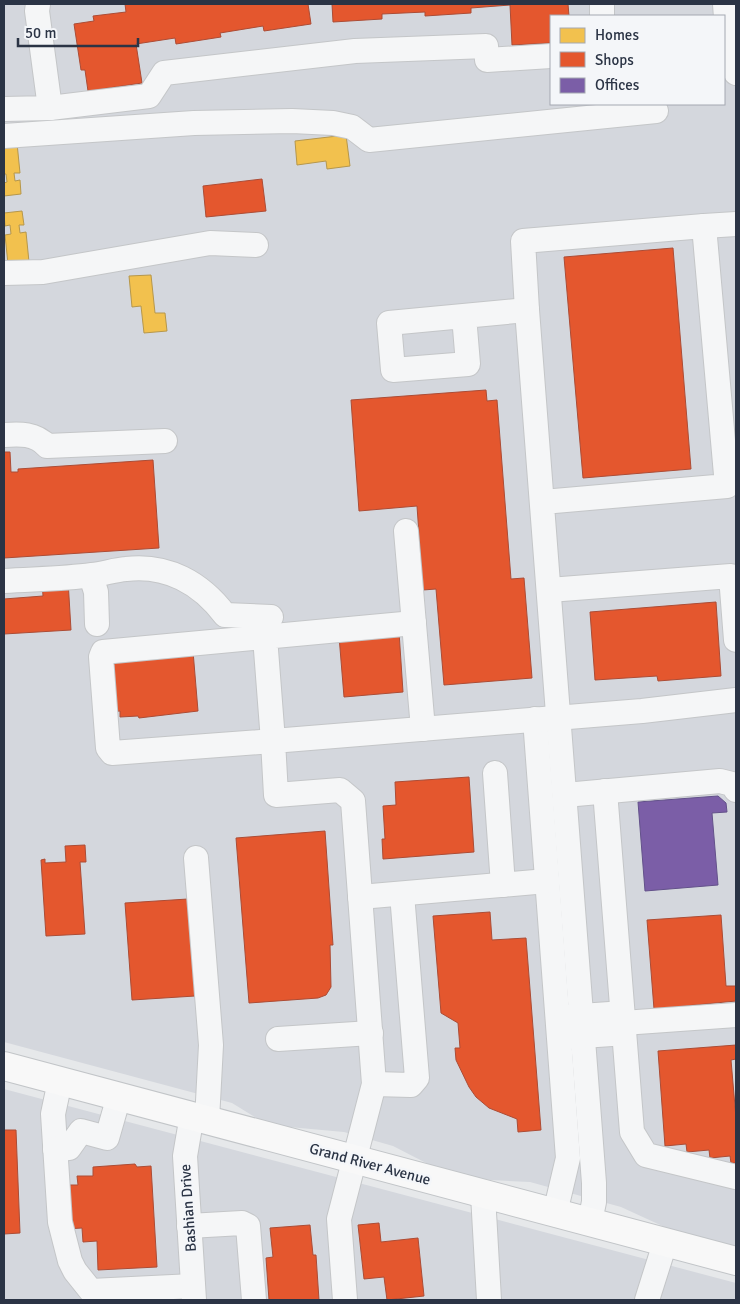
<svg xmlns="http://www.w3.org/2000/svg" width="740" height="1304" font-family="Signika,sans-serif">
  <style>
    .built { fill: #d4d7dd; fill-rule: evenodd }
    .homes { fill: #f2c14e; stroke: #b6974b }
    .shops { fill: #e4572e; stroke: #ac4c35 }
    .offices { fill: #7b5ea7; stroke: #63518a }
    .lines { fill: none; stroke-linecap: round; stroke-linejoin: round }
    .minor-casing { stroke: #c4c6c8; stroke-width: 26 }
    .major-casing { stroke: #c2c5c8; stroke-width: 30 }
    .minor { stroke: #f5f6f7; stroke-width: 24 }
    .major { stroke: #f8f8f8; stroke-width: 28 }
    .labels { text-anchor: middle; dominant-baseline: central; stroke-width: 5; stroke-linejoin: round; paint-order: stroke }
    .street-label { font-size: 15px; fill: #2b3445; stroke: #f4f6f9 }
  </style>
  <rect width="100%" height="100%" fill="#e6e8ea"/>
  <!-- built -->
  <g class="built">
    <path d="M 4,4 L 736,4 L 736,1247 L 669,1229 L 621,1207 L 530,1182 L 490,1180 L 450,1172 L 432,1166 L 393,1146 L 344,1132 L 278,1126 L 263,1122 L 232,1103 L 4,1042 ZM 551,16 L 724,16 L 724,104 L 551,104 Z"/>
    <polygon points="4,1089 736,1283 736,1300 4,1300"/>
  </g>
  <!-- homes -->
  <g class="homes">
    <polygon points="346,135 350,166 327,169 326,161 297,165 295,141"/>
    <polygon points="17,143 20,173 14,173 15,181 20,180 21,194 4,196 4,183 7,182 6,174 4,174 4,145"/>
    <polygon points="22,211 24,225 19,225 20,233 26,232 29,262 8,264 5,235 11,234 10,225 5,226 4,213"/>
    <polygon points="151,275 155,313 165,313 167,331 144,333 141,306 132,307 129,276"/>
  </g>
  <!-- shops -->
  <g class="shops">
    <polygon points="125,4 308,4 311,24 264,31 263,26 220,33 221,37 176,44 175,38 136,44 142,83 88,91 85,70 81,70 74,24 94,21 93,16 126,12"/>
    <polygon points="332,4 568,4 569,16 551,16 551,43 512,45 510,5 471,8 471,13 425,16 425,12 382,14 382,19 333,22"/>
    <polygon points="262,179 266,211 206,217 203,186"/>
    <polygon points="673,248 691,469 583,478 564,257"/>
    <polygon points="486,390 487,401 497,400 511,579 524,578 532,678 444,685 436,589 423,590 417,506 359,511 351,400"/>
    <polygon points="4,452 10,452 11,472 18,472 18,469 153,460 159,548 4,558"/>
    <polygon points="68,580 71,630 4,634 4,599 43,596 42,581"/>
    <polygon points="716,602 721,676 658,681 657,676 595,680 590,612"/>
    <polygon points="399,632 403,692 344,697 339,636"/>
    <polygon points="193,651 198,711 139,718 138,716 120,717 120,711 109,712 105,657"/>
    <polygon points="469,777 474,852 383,859 382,839 385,839 383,806 396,805 395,782"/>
    <polygon points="325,831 333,945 330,945 331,987 326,995 318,998 249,1003 236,838"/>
    <polygon points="85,845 86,862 80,862 85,934 46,936 41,860 45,859 45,863 66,862 65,846"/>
    <polygon points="188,899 195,996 132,1000 125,903"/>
    <polygon points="490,912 492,940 526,938 541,1130 518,1132 517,1119 489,1108 476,1097 469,1087 456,1060 455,1048 460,1048 458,1023 441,1013 433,916"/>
    <polygon points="721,915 726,986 736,986 736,1001 654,1009 647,920"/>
    <polygon points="736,1045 736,1059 731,1060 736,1118 736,1163 731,1163 730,1156 710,1158 709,1150 687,1152 686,1144 665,1146 658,1051"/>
    <polygon points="4,1130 16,1130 20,1233 4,1234"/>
    <polygon points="135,1164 137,1167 151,1166 157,1267 98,1270 97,1241 83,1242 82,1228 65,1229 63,1185 78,1185 77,1176 93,1176 93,1167"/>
    <polygon points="379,1223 381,1242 418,1238 424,1296 387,1300 384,1277 364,1279 358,1225"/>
    <polygon points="310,1225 313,1255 316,1255 319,1300 269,1300 266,1258 273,1257 270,1228"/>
  </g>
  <!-- offices -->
  <polygon class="offices" points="718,796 726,803 727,812 712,813 718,885 645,891 638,802"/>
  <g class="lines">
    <!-- minor casing -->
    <g class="minor-casing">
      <g id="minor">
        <polyline points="602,4 602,16"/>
        <polyline points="725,4 729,57 736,73"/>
        <polyline points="50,108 149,96 164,73 355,51 486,46 487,60 551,56"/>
        <polyline points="4,109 50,108 37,11 38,4"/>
        <polyline points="4,136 194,123 292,121 333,123 352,127 369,140 656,111"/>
        <polyline points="704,226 736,224"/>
        <polyline points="4,273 43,272 210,243 256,245"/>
        <polyline points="464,316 468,364 393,370 389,323 527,310"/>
        <path d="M 4,435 C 20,434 35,433 47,446 L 165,441"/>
        <polyline points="543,502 727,486 704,226 523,241 527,310 594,1183 594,1202 590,1221"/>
        <polyline points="406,531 423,729"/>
        <polyline points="91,576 96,592 97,624"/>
        <path d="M 4,581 C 33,579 63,579 92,575 C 103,574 114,570 126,569 C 167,564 201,583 225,615 L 271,617"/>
        <polyline points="549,590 731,576 736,640"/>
        <polyline points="265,637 273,741 112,753 108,748 101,657 103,652 414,623"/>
        <polyline points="535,719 568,1158 555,1213"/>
        <polyline points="495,773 503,885"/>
        <polyline points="605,791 632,1132 646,1155 736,1177"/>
        <polyline points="565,795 720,781 732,784 736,790"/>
        <polyline points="196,858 211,1045 207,1120"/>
        <polyline points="360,897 547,881"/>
        <polyline points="566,1017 610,1014 623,1023 736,1015"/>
        <polyline points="567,1037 612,1034 623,1023"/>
        <polyline points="278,1039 371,1033"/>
        <polyline points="60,1081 53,1114 60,1222 70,1261 75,1271 91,1291 193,1286"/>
        <polyline points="374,1084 411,1085 417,1078 402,894"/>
        <polyline points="192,1115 185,1156 194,1300"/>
        <polyline points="55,1149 69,1148 81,1131 107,1138 119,1096"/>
        <polyline points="483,1195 489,1300"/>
        <polyline points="189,1226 242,1223 248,1226 254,1300"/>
        <polyline points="345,1300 339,1219 374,1084 353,801 340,790 276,795 273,741 642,711 736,700"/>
        <polyline points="647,1300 665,1243"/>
      </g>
    </g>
    <!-- major casing -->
    <g class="major-casing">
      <polyline id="major" points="4,1066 736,1261"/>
    </g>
    <!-- minor -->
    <use href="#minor" class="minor"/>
    <!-- major -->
    <use href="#major" class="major"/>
  </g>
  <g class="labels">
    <!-- street labels -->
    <g class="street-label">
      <text transform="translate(370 1164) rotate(15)">Grand River Avenue</text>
      <text transform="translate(188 1208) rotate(-94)">Bashian Drive</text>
    </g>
  </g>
  <!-- border -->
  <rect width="740" height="1304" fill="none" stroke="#2b3445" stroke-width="10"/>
  <!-- legend -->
  <rect x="550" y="15" width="175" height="90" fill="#f4f6f9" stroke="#a4a8b1"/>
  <rect x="560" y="28" width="25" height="15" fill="#f2c14e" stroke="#a4a8b1"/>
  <text x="595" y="40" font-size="15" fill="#2b3445">Homes</text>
  <rect x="560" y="52" width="25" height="15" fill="#e4572e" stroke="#a4a8b1"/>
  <text x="595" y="65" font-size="15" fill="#2b3445">Shops</text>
  <rect x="560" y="78" width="25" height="15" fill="#7b5ea7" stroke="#a4a8b1"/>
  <text x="595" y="90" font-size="15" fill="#2b3445">Offices</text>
  <!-- scale -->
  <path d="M18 38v8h120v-8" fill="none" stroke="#2b3445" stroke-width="2.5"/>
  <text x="25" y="38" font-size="15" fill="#2b3445" stroke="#f4f6f9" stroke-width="4" paint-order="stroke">50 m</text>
</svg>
